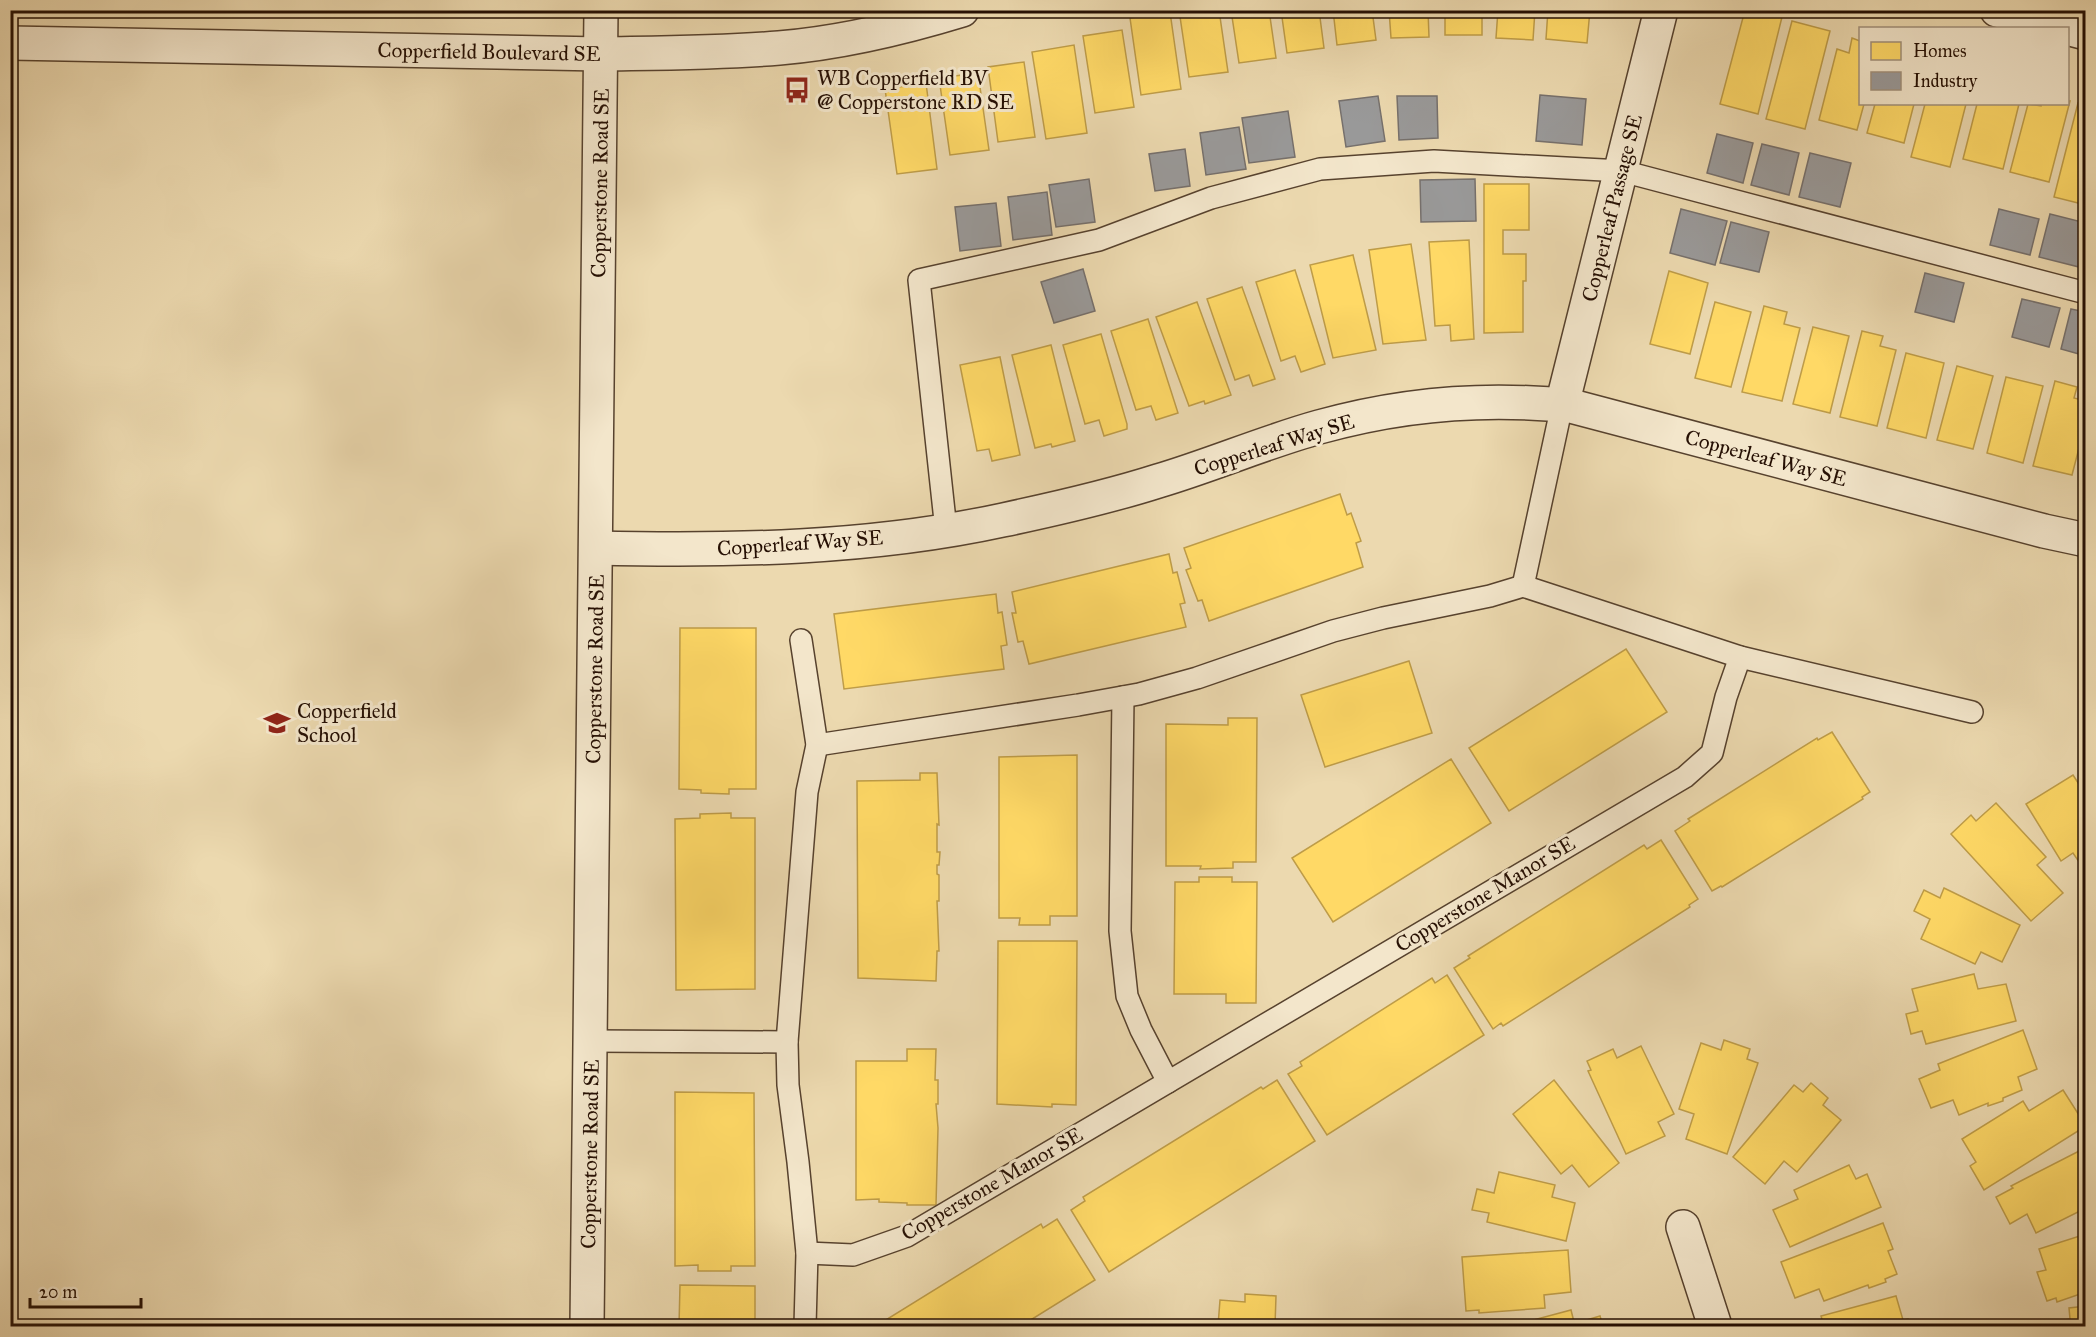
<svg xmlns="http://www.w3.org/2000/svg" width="2096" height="1337" font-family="'IM FELL Great Primer',serif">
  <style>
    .homes { fill: #ffd966; stroke: #be9c48; stroke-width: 1.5 }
    .industry { fill: #999; stroke: #76706c; stroke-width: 1.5 }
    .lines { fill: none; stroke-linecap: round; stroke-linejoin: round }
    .service-casing { stroke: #57422e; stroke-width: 24 }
    .minor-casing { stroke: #57422e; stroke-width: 36 }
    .tertiary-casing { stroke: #57422e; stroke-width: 36 }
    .service { stroke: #f3e6cb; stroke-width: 21 }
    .minor { stroke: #f3e6cb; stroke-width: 33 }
    .tertiary { stroke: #f3e6cb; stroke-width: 33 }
    .labels { text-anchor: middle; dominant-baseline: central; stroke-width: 6; stroke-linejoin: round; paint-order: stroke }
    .street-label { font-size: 21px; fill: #250f03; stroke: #f3e6cb }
    .poi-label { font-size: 21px; fill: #250f03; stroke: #f3e6cb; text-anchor: start }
  </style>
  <rect width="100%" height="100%" fill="#ecd9af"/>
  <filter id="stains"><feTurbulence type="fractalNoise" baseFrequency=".00333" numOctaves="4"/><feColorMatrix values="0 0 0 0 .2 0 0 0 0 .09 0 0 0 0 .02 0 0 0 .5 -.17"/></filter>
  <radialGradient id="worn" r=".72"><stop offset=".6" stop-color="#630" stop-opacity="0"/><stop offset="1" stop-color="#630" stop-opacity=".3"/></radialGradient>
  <!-- homes -->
  <g class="homes">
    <polygon points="1179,10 1219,10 1228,72 1189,77"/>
    <polygon points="1231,10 1269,10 1276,58 1239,63"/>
    <polygon points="1281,10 1319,10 1324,48 1287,53"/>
    <polygon points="1333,10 1372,10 1376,40 1337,45"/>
    <polygon points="1389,10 1428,10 1429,37 1391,38"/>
    <rect x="1445" y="10" width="37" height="25"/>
    <polygon points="1498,10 1535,10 1533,40 1496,38"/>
    <polygon points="1548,10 1590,10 1587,43 1546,39"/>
    <polygon points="1745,10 1757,10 1782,17 1758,114 1720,104"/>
    <polygon points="1170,12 1181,89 1141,95 1130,18"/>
    <polygon points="1792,21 1830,31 1805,129 1766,119"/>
    <polygon points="1122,30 1134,107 1095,113 1083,36"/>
    <polygon points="1852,38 1860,41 1860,104 1864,104 1857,130 1819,120 1837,49 1849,53"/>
    <polygon points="1074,45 1087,133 1046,139 1032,52"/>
    <polygon points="1024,62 1035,137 998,142 988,67"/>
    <polygon points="978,73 989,150 950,155 939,78"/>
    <polygon points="926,83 937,169 897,174 885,89"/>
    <polygon points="2068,101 2070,101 2049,182 2010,172 2028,104 2041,106 2041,104 2068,104"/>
    <polygon points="2078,103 2086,105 2086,205 2054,197"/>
    <polygon points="1875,104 1914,104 1904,143 1867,133"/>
    <polygon points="1925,104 1966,104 1950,167 1911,157"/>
    <polygon points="1977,104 2019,104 2003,169 1963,159"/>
    <polygon points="1484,184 1529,184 1529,230 1503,230 1503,254 1526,254 1526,281 1523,281 1523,332 1484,333"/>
    <polygon points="1469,240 1474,339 1451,341 1450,325 1435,326 1429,242"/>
    <polygon points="1411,244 1426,340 1383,344 1369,250"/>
    <polygon points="1353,255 1376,350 1333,358 1310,265"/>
    <polygon points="1295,270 1325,364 1301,372 1295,356 1281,361 1256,282"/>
    <polygon points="1669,271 1708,283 1690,354 1650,344"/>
    <polygon points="1242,287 1275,379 1253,386 1249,375 1235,380 1207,299"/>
    <polygon points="1197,302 1231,395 1205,404 1204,401 1189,406 1156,317"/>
    <polygon points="1715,302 1751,312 1731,387 1695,378"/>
    <polygon points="1764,306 1787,312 1784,324 1800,328 1782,401 1742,392"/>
    <polygon points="1148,319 1178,413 1156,420 1151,406 1136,410 1111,331"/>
    <polygon points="1813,327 1849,336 1830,413 1793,404"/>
    <polygon points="1862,331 1883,336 1880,346 1896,350 1877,426 1840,417"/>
    <polygon points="1101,334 1127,424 1127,429 1104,436 1099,420 1085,424 1063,345"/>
    <polygon points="1051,345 1075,441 1052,447 1051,444 1035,448 1012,355"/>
    <polygon points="1906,353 1944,363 1926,438 1887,428"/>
    <polygon points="1000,357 1020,455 992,461 989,449 977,451 960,365"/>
    <polygon points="1957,366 1993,376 1973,449 1937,440"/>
    <polygon points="2006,377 2043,386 2023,463 1987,453"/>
    <polygon points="2055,381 2077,387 2074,398 2086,401 2086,421 2072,475 2033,466"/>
    <polygon points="1340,494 1347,515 1351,513 1361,541 1356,543 1363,567 1209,621 1202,600 1198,601 1186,570 1191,568 1184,548"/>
    <polygon points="1169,554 1173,573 1177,572 1185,603 1180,604 1186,627 1029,664 1023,641 1018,642 1012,613 1016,613 1012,592"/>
    <polygon points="996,594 998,613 1002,612 1007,645 1001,646 1004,669 844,689 834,614"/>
    <polygon points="680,628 756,628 756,789 729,789 729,794 701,793 701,790 679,789"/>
    <polygon points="1626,649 1667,712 1509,811 1469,748"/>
    <polygon points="1409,661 1432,733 1325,767 1301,695"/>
    <polygon points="1228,718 1257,718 1256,862 1233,862 1233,868 1200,869 1201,866 1166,866 1166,724 1228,725"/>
    <polygon points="1832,732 1870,792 1862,797 1863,799 1722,887 1721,886 1712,891 1675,831 1690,821 1688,819 1817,738 1818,740"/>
    <polygon points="1077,755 1077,916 1050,916 1050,925 1019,925 1020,918 999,918 999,757"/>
    <polygon points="1451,759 1491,823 1333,922 1292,858"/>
    <polygon points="920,773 937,773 939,825 937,824 937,852 940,852 939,865 937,865 937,874 939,875 939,901 937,901 939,951 937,951 936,981 858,978 857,781 920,780"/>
    <polygon points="2073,775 2086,795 2086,872 2073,853 2061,861 2026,804"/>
    <polygon points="1996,803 2046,857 2037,865 2063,893 2031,921 1951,834 1971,815 1976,821"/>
    <polygon points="731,813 731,818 755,818 755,989 676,990 675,819 700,818 700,814"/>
    <polygon points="1661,840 1698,899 1689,905 1690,907 1503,1026 1501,1023 1493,1029 1454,968 1470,958 1468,956 1644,845 1647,849"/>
    <polygon points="1199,877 1232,877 1232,882 1257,882 1256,1003 1226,1003 1226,994 1174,994 1175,882 1199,882"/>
    <polygon points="1944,888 2020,925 2002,962 1981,952 1975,964 1921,939 1930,919 1914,911 1924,890 1940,898"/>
    <polygon points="998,941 1077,941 1076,1105 1052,1104 1052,1107 997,1104"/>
    <polygon points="1974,974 1978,989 2006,984 2016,1021 1926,1044 1922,1031 1911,1034 1906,1014 1918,1011 1912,989"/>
    <polygon points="1447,975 1484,1035 1327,1135 1288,1074 1302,1066 1300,1062 1432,978 1435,983"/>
    <polygon points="2023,1030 2037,1069 2018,1077 2022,1090 2003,1098 2003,1101 1988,1106 1988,1103 1959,1115 1953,1100 1931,1108 1919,1079 1940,1070 1938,1064"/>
    <polygon points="1724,1040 1750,1049 1747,1059 1758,1063 1727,1154 1686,1139 1694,1114 1679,1109 1701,1043 1721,1050"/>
    <polygon points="1641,1046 1674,1114 1658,1122 1665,1136 1626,1154 1588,1071 1591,1070 1587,1061 1613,1049 1617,1058"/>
    <polygon points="907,1049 936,1049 935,1080 938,1080 938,1104 936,1104 938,1128 936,1205 907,1205 907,1203 879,1202 879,1199 856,1200 856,1061 907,1061"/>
    <polygon points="1277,1080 1315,1141 1109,1272 1071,1210 1085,1201 1083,1197 1261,1087 1263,1089"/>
    <polygon points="1554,1080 1619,1163 1589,1187 1572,1165 1561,1174 1513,1114"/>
    <polygon points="1811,1083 1828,1098 1823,1105 1841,1120 1797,1172 1784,1161 1765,1184 1733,1157 1794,1085 1803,1092"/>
    <polygon points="2063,1090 2086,1126 1984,1190 1970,1166 1976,1162 1962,1139 2023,1101 2029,1111"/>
    <polygon points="675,1092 754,1093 755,1266 731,1266 731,1271 698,1271 698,1265 675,1266"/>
    <polygon points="2085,1148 2086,1208 2036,1233 2027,1214 2010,1224 1996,1197 2013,1188 2011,1186"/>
    <polygon points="1849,1165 1856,1179 1867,1174 1881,1207 1790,1247 1773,1210 1798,1199 1794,1190"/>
    <polygon points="1499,1172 1555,1185 1552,1197 1575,1203 1566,1241 1487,1222 1489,1213 1472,1210 1477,1189 1494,1193"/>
    <polygon points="1057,1219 1095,1280 1021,1326 876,1326 1041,1224 1043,1228"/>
    <polygon points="1883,1223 1893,1249 1888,1251 1897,1274 1885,1279 1886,1282 1869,1288 1868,1285 1824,1301 1819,1289 1795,1298 1781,1262"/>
    <polygon points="2086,1234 2086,1292 2057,1302 2056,1298 2047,1301 2037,1272 2046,1270 2039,1249"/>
    <polygon points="1568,1250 1571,1292 1544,1295 1545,1308 1479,1313 1479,1310 1466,1311 1462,1257"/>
    <polygon points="680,1285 755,1286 755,1326 679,1326"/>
    <polygon points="1245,1294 1276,1296 1275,1326 1218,1326 1220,1300 1245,1302"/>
    <polygon points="1896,1296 1903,1320 1908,1319 1910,1326 1824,1326 1821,1316"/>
    <polygon points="2086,1306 2086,1326 2060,1326 2059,1321 2070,1319 2069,1308"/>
    <polygon points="1571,1310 1575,1326 1581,1325 1580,1322 1600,1316 1603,1326 1511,1326"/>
    <polygon points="1335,1320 1349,1326 1331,1326"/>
  </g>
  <!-- industry -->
  <g class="industry">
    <polygon points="1540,95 1586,99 1582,145 1536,141"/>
    <polygon points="1378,96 1385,141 1346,147 1339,101"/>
    <polygon points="1397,96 1437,96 1438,138 1399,140"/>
    <polygon points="1288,111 1295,157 1249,163 1242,118"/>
    <polygon points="1239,127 1246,169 1206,175 1200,133"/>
    <polygon points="1717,134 1753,143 1743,183 1707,173"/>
    <polygon points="1762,144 1799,153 1789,195 1751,185"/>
    <polygon points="1185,149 1190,186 1155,191 1149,154"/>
    <polygon points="1810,153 1851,163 1840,207 1799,197"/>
    <polygon points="1089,179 1095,222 1056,227 1049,185"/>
    <polygon points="1475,179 1476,221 1421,222 1420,180"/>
    <polygon points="1047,192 1052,235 1013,240 1008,197"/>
    <polygon points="996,203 1001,246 960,251 955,207"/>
    <polygon points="1681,209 1727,221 1715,265 1670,253"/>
    <polygon points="1999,209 2039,219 2030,255 1990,245"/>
    <polygon points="2050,214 2086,223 2086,241 2079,267 2039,257"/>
    <polygon points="1731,222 1769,232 1759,272 1720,263"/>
    <polygon points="1083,269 1095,311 1054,323 1041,282"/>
    <polygon points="1925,273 1964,283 1954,322 1915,312"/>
    <polygon points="2022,299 2060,308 2049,347 2012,337"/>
    <polygon points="2071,309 2086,312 2086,356 2061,349"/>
  </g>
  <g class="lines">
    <!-- service casing -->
    <g class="service-casing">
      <g id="service">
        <polyline points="946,530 919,280 1099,240 1211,198 1320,169 1434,161 1622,171 2086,293"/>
        <polyline points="1523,586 1562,405"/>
        <polyline points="801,640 817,745 807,792 787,1042 788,1085 798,1162 807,1253 805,1326"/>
        <polyline points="1123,697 1120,931 1127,996 1141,1030 1168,1082"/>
        <polyline points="817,745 1078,705 1139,694 1197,678 1333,631 1383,618 1490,596 1523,586 1740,657 1972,712"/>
        <polyline points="591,1041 787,1042"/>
        <polyline points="807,1253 853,1255 907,1236 1685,777 1712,753 1726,697 1740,657"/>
      </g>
    </g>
    <!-- minor casing -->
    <g class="minor-casing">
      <g id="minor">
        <polyline points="1562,405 1661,10"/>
        <path d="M 596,548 C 731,551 870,549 1003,520 C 1055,509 1108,497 1158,481 C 1212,465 1265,442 1319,427 C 1401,404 1486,397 1571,406 L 2044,531 L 2086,540"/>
        <polyline points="1683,1227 1715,1326"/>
        <polyline points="587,1326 601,10"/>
      </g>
    </g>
    <!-- tertiary casing -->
    <g class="tertiary-casing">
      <g id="tertiary">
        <polyline points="1997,10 2086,33"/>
        <path d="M 10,43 L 601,54 C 660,53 720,53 779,48 C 841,43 903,28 962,10"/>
      </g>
    </g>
    <!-- service -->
    <use href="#service" class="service"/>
    <!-- minor -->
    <use href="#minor" class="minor"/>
    <!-- tertiary -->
    <use href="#tertiary" class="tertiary"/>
  </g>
  <!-- icons -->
  <defs>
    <g id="bus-bare" transform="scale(2.07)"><path d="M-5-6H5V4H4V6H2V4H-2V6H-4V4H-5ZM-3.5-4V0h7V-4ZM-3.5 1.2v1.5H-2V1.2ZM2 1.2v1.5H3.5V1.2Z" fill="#8f2418" stroke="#f3e6cb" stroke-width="2.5" paint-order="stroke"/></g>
    <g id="school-bare" transform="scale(2.07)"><path d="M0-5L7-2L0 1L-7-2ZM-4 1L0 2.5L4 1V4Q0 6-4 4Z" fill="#8f2418" stroke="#f3e6cb" stroke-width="2.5" paint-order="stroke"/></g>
  </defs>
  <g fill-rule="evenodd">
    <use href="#bus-bare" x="797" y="90"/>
    <use href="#school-bare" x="277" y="723"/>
  </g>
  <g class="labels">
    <!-- street labels -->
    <g class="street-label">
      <text transform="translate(489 52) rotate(1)">Copperfield Boulevard SE</text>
      <text transform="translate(600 183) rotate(-89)">Copperstone Road SE</text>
      <text transform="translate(1612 208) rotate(-76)">Copperleaf Passage SE</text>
      <text transform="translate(1274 445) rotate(-17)">Copperleaf Way SE</text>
      <text transform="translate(1766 458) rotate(15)">Copperleaf Way SE</text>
      <text transform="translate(800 543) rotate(-4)">Copperleaf Way SE</text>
      <text transform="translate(595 669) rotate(-89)">Copperstone Road SE</text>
      <text transform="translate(1485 894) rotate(-31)">Copperstone Manor SE</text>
      <text transform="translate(590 1154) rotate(-89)">Copperstone Road SE</text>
      <text transform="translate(992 1184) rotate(-30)">Copperstone Manor SE</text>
    </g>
    <!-- poi labels -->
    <g class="poi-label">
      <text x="817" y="78">WB Copperfield BV<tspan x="817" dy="24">@ Copperstone RD SE</tspan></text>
      <text x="297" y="711">Copperfield<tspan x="297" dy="24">School</tspan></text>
    </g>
  </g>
  <!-- margin -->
  <rect width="2096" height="1337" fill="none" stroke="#ecd9af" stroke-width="36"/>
  <rect x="12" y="12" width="2072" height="1313" fill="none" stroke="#250f03" stroke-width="3"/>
  <rect x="18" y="18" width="2060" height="1301" fill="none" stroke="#250f03" stroke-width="1.5"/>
  <!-- legend -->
  <rect x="1859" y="27" width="210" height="78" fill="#f3e6cb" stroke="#a1907b" stroke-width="1.5"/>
  <rect x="1871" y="42" width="30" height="18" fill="#ffd966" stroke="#a1907b" stroke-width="1.5"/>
  <text x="1913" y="57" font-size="18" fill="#250f03">Homes</text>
  <rect x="1871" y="72" width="30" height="18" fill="#999999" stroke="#a1907b" stroke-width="1.5"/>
  <text x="1913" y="87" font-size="18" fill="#250f03">Industry</text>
  <!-- scale -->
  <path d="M30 1298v9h111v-9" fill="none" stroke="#250f03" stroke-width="3"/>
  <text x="39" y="1298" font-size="18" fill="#250f03" stroke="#f3e6cb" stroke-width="4.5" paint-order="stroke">20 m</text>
  <rect width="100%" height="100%" filter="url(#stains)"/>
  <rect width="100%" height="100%" fill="url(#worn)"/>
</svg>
